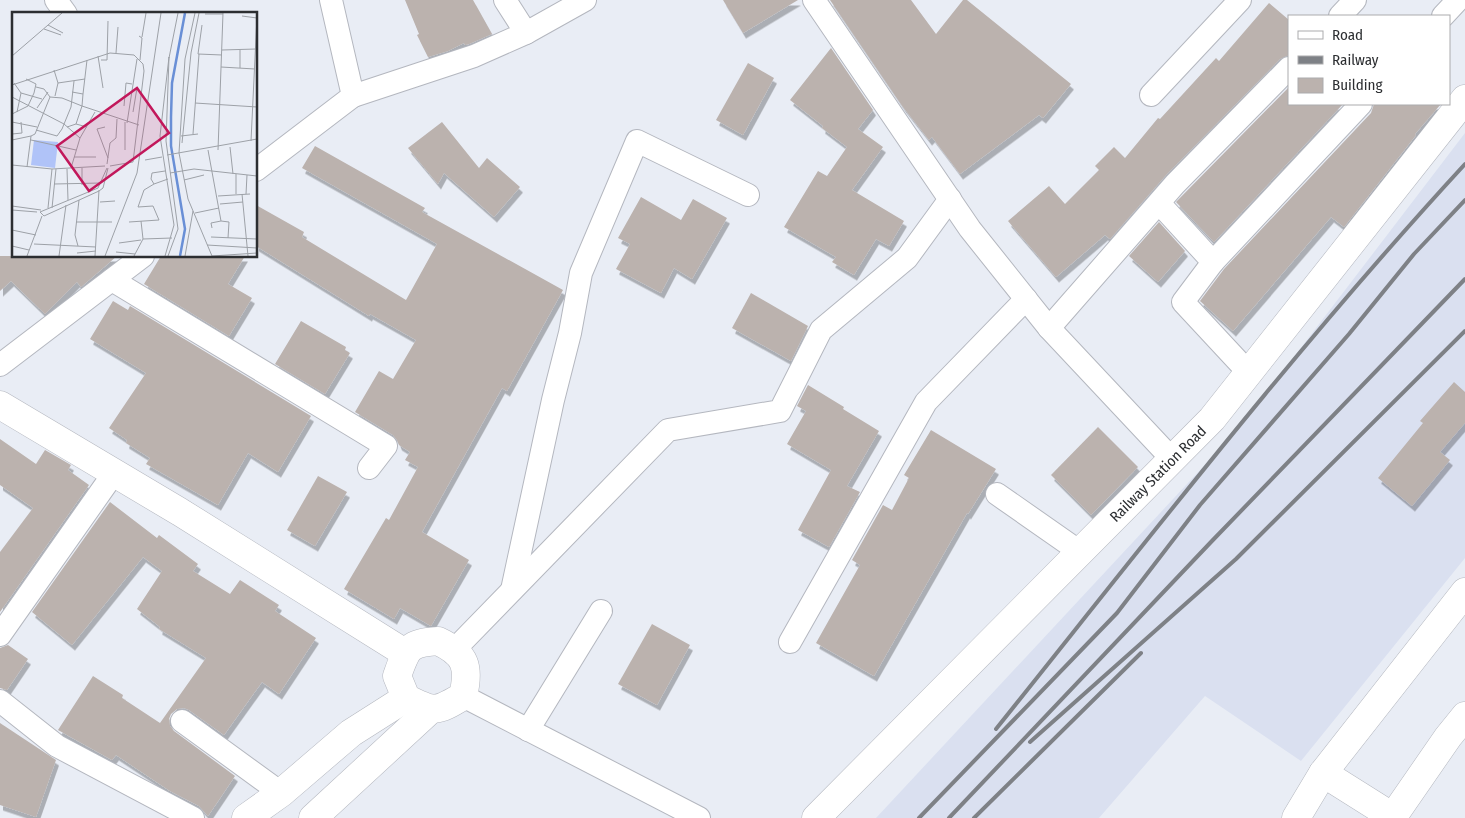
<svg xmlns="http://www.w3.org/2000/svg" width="1465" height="818" font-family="'Fira Sans Condensed',sans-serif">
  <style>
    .built { fill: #dae0f0 }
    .building { fill: #bbb2ae; filter: url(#shadow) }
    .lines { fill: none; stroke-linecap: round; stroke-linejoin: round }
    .minor-casing { stroke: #b4b7bf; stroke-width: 24 }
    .tertiary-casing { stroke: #b4b7bf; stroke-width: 29 }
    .secondary-casing { stroke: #b4b7bf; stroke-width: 29 }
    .primary-casing { stroke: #b4b7bf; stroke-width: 29 }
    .minor { stroke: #fff; stroke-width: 22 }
    .tertiary { stroke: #fff; stroke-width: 28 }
    .secondary { stroke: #fff; stroke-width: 28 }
    .primary { stroke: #fff; stroke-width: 28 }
    .rail { stroke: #7e8186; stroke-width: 4 }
    .labels { text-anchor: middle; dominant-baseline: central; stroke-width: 4.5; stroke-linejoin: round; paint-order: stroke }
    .street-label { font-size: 15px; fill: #2c2e31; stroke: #fff }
    .inset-river { fill: none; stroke: #698fd6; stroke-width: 2.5 }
    .inset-road { fill: none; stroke: #9da1a7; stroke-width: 1 }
    .view { fill: #c2185b; fill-opacity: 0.15; stroke: #c2185b; stroke-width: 2.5 }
    .inset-edge { fill: none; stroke: #2c2e31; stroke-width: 2.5 }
  </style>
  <defs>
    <filter id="shadow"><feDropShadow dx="3" dy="5.5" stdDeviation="0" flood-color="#0004"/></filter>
  </defs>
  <rect width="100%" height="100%" fill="#e9edf5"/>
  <!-- built -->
  <polygon class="built" points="1465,133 1465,558 1301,761 1205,696 1099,818 876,818 1242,425"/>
  <!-- building -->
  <g class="building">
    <polygon points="405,0 473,0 492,34 469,44 465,45 464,43 448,51 428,57 417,35 419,34"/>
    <polygon points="723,0 798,0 743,33"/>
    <polygon points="830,0 911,0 936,34 963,0 967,0 1071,84 1043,118 1039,115 960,174 932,137 929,140 903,107"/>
    <polygon points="1269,3 1289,20 1289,55 1280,59 1166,175 1110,239 1105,235 1056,277 1008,221 1049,186 1065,204 1099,170 1095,166 1114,147 1125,158 1158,118 1160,119 1216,58 1219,61"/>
    <polygon points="831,48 873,110 858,129 883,147 852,190 904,221 889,246 876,239 854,275 832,262 836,257 784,227 818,171 827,176 847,147 822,128 823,126 790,100"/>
    <polygon points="748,63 774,78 743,135 716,120"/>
    <polygon points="1289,87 1289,104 1343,104 1214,242 1176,202"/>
    <polygon points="1374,104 1441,104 1415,134 1416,135 1344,227 1331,217 1233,331 1200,301 1224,269 1371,113"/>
    <polygon points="442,122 479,168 487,158 520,187 494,217 444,173 438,184 408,148"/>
    <polygon points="315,146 425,208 422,212 563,290 507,391 502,388 422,532 469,560 431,626 400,608 394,619 344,589 386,518 389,520 418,467 405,460 410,452 399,445 397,440 393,435 355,412 379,371 393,379 416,340 370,314 369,316 256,246 256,205 304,232 302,237 406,300 437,244 302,168"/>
    <polygon points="641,197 681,220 693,199 727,218 692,279 674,268 661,293 616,269 630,244 618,238"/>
    <polygon points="1159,222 1185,251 1158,282 1129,256"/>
    <polygon points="0,256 117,256 81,287 77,282 45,314 11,281 0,291"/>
    <polygon points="161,256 245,256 228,284 252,298 229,336 144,284"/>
    <polygon points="751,293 808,326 791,361 732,328"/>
    <polygon points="113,301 128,310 130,306 311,416 278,472 248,453 218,505 146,464 150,458 126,443 127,440 109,428 146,373 90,339"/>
    <polygon points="301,321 346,347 345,350 350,353 325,394 275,364"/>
    <polygon points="1454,382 1465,392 1465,423 1440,452 1450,460 1412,506 1378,478 1423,423 1420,421"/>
    <polygon points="808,385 844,407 843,409 879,431 847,486 860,492 829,547 798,530 831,470 787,444 806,411 797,406"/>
    <polygon points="1098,427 1138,467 1091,515 1051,475"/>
    <polygon points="931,430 996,469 968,514 967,513 874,676 816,643 860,565 852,560 883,505 892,510 909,478 904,475"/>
    <polygon points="0,439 36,464 45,450 71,465 68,470 89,485 0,612 0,552 33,508 0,485"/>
    <polygon points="318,476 347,492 315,546 287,530"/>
    <polygon points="110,502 157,538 159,535 198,564 193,571 230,594 240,580 279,605 275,611 316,638 279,694 262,682 224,735 189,710 184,708 177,709 171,714 169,719 170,726 174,731 235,776 208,816 199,806 170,791 116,755 112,760 58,730 93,676 123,695 122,698 160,723 206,658 159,629 160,627 137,609 162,571 143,557 72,645 32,612"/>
    <polygon points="652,624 690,645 657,705 618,684"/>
    <polygon points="8,645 28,659 7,690 0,688 0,648"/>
    <polygon points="0,723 56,760 36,817 0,805"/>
  </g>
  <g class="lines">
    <!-- minor casing -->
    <g class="minor-casing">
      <g id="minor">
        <polyline points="56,0 66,14"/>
        <polyline points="505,0 526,33"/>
        <polyline points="814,0 970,229 1049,328 1172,459"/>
        <polyline points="1340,16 1355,0"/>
        <polyline points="1443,16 1458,0"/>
        <polyline points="1151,95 1240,0"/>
        <polyline points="353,96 474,56 526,33 585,0"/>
        <polyline points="256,170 353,96 331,0"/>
        <polyline points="1159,203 1213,262 1183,302 1249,373"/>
        <polyline points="1213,262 1361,104"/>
        <polyline points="112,280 386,446 369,468"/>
        <polyline points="1049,328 1175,184 1289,68"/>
        <polyline points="0,365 143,256"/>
        <polyline points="997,494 1080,552"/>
        <polyline points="512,590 553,400 570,333 581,273 637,141 748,195"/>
        <polyline points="0,635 114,473"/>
        <polyline points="790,642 926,402 1026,299"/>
        <polyline points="455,649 668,430 780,411 821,330 907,258 950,199"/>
        <polyline points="463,696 699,818"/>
        <polyline points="0,701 57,746 193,818"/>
        <polyline points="182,721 281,793"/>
        <polyline points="528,730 601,611"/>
      </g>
    </g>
    <!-- tertiary casing -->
    <g class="tertiary-casing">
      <polyline id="tertiary" points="816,818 1212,419 1465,99"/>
    </g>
    <!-- secondary casing -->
    <g class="secondary-casing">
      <g id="secondary">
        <polyline points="0,405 180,512 405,653"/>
        <path d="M 438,641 C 466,654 470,667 463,696 C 435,713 434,712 406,698 L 397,676 C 407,648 408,643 438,641 Z"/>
        <polyline points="246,818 281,793 351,733 406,698"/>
        <polyline points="313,818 430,710"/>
        <polyline points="1296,818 1323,773 1465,592"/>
        <polyline points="1392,818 1448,737 1465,716"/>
      </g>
    </g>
    <!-- primary casing -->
    <g class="primary-casing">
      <polyline id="primary" points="1323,773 1393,817"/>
    </g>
    <!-- minor -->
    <use href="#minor" class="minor"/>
    <!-- tertiary -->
    <use href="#tertiary" class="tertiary"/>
    <!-- secondary -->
    <use href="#secondary" class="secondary"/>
    <!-- primary -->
    <use href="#primary" class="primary"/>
    <!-- rail -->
    <g class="rail">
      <path d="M 996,729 C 1149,538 1299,344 1465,164"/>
      <polyline points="1030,742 1236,559 1465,331"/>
      <polyline points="919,818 1117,613 1200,505 1349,334 1414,254 1465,200"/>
      <polyline points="949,818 1211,542 1465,279"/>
      <polyline points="974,818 1141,653"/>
    </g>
  </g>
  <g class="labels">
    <!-- street labels -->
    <g class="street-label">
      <text transform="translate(1158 474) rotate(-45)">Railway Station Road</text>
    </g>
  </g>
  <!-- overview -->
  <g transform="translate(12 12)">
    <rect width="245" height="245" fill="#e9edf5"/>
    <path d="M 22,128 L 46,130 L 43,156 L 19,153 Z" fill="#b0c3f8"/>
    <path class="inset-river" d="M 168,244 L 173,217 L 159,134 L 159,105 L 160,71 L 173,1"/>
    <path class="inset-road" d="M 183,1 L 173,47 L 167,141 L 176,187 L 200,244M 193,2 L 211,2M 230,4 L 245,6M 36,13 L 51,21M 190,13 L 186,42 L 210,43M 32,17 L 49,23M 127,24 L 130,26 L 128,48M 130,25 L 134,1M 210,38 L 244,37M 228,38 L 228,56M 104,41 L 106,15M 0,44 L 50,1M 86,44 L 91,76M 157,46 L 166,1M 89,48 L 95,48 L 96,9M 209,55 L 243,57M 42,58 L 46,71 L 43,84M 2,71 L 9,81 L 30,87M 46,71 L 73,67M 0,73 L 98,41 L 122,43 L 131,52 L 132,59 L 121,150 L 98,154M 60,80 L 71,82 L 70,94 L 127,113M 71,82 L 75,48M 0,85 L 52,112 L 68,126 L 59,156M 38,85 L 50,86 L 70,94 L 64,112M 183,91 L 245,95M 112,94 L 114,71 L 120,72M 25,96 L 36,80M 5,100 L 9,81M 121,100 L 125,76M 0,102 L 16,94 L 22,81 L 24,72 L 14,67M 0,110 L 25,115M 113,110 L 113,138M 115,111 L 125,47M 55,115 L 64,112 L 75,115M 93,115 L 85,117 L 96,146M 24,118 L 45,124 L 50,117 L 59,95 L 62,69M 0,122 L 10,121 L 9,110M 181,122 L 187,42M 169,124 L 186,122M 68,126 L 83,100M 0,128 L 19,124M 19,128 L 64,138M 239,129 L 245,4M 170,131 L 179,41 L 187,1M 218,135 L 221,162M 196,138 L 209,209 L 199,211 L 200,216M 206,138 L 211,1M 155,143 L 245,127M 62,145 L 84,145M 133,148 L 150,145M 95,152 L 98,131 L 104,126 L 105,107M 0,153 L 40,157 L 93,154M 15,155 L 19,124 L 23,122 L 38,85 L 32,77 L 24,75M 70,156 L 70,173M 95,156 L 86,176 L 28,200 L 32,204 L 87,179 L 91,176 L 96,156M 55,157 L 56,188M 153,159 L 140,161 L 139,167 L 142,172 L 156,167M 158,161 L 182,157 L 245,164M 172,168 L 192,163M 42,172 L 89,171M 224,182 L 224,162M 230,182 L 236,244M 234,182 L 235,163M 206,184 L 238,182M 88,190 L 103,189M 208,192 L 231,190M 0,194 L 29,198M 36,196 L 40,157M 40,196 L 44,157M 0,198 L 25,200M 183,201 L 207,196M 209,209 L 217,210 L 216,226M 64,210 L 100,210M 117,210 L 147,208 L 141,194 L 126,195 L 132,178 L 142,172M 0,218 L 24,223M 199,225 L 245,227M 131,227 L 160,226M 107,231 L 129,228M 22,232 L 84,235M 195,233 L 245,236M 0,234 L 17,238M 66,234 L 63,223 L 67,188M 104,240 L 123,242M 65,241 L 84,239M 15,244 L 30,204M 47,244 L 54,193M 83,244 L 87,178M 93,244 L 125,161 L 149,1M 122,244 L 131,227 L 129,209M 153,244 L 162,213 L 148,124 L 157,45M 156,244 L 166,217 L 154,129 L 157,45M 173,244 L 181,199M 200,244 L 245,241"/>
    <path class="view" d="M 125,76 L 157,121 L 77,179 L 45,134 Z"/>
    <rect width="245" height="245" class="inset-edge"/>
  </g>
  <!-- legend -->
  <rect x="1288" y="15" width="162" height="90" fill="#ffffff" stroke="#ababad"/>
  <rect x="1298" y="31" width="25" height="8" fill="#ffffff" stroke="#ababad"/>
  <text x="1332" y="40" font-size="15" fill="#2c2e31">Road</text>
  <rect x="1298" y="56" width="25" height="8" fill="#7e8186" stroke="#ababad"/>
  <text x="1332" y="65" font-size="15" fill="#2c2e31">Railway</text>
  <rect x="1298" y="78" width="25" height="15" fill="#bbb2ae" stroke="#ababad"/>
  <text x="1332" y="90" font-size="15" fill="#2c2e31">Building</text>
</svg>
